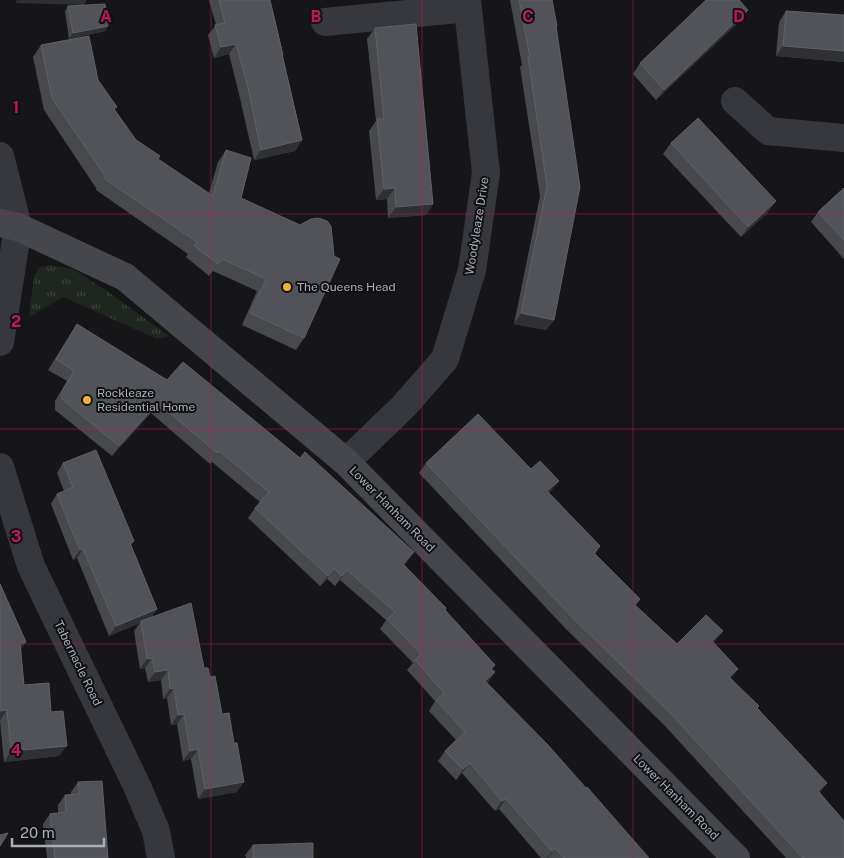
<svg xmlns="http://www.w3.org/2000/svg" width="844" height="858" font-family="'Public Sans',sans-serif">
  <style>
    .grass { fill: url(#grass-tufts) }
    .lines { fill: none; stroke-linecap: round; stroke-linejoin: round }
    .minor { stroke: #37383d; stroke-width: 28 }
    .tertiary { stroke: #37383d; stroke-width: 28 }
    .secondary { stroke: #45474d; stroke-width: 28 }
    .wall { fill: #47494d }
    .shaded-wall { fill: #2f3033 }
    .building { fill: #525359; stroke: #5f6168 }
    .grid { fill: none; stroke: #c2185b; stroke-width: 1; stroke-opacity: 0.55 }
    .poi-dot { fill: #f2b134; stroke: #111113; stroke-width: 2 }
    .labels { text-anchor: middle; dominant-baseline: central; stroke-width: 4; stroke-linejoin: round; paint-order: stroke }
    .street-label { font-size: 12px; fill: #a8adb8; stroke: #111113 }
    .poi-label { font-size: 12px; fill: #a8adb8; stroke: #111113; text-anchor: start }
    .grid-label { font-size: 16px; text-anchor: middle; font-weight: bold; fill: #c2185b; stroke: #111113; stroke-width: 4; stroke-linejoin: round; paint-order: stroke }
  </style>
  <defs>
    <pattern id="grass-tufts" width="24" height="20" patternUnits="userSpaceOnUse" patternTransform="scale(1.25)"><rect width="24" height="20" fill="#1e261f"/><path d="M3 7l-1-3M5 7V3M7 7l1-3M15 17l-1-3M17 17v-4M19 17l1-3" fill="none" stroke="#3c433d"/></pattern>
  </defs>
  <rect width="100%" height="100%" fill="#161618"/>
  <!-- grass -->
  <polygon class="grass" points="49,265 73,269 107,291 169,336 157,339 63,297 29,317 34,276 40,267"/>
  <g class="lines">
    <!-- minor -->
    <g class="minor">
      <polyline points="325,22 468,8"/>
      <polyline points="735,101 768,131 844,138"/>
      <polyline points="0,342 18,227"/>
      <polyline points="346,462 404,406 445,359 472,270 486,173 467,0"/>
      <polyline points="0,467 31,566 137,786 156,831 161,858"/>
    </g>
    <!-- tertiary -->
    <polyline class="tertiary" points="0,156 18,227"/>
    <!-- secondary -->
    <polyline class="secondary" points="0,223 18,227 125,277 346,462 736,858"/>
  </g>
  <!-- wall -->
  <g class="wall">
    <polygon points="209,0 270,0 283,55 283,56 302,140 295,151 254,160 239,94 229,54 214,58 208,35 216,25"/>
    <polygon points="510,0 552,0 556,28 554,320 546,330 514,324 540,196 520,67 522,65"/>
    <polygon points="68,6 108,26 105,31 69,39 65,11"/>
    <polygon points="748,10 741,20 656,100 633,74 640,63"/>
    <polygon points="786,11 844,15 844,62 776,56 779,22"/>
    <polygon points="375,28 433,204 426,215 388,218 387,199 376,200 369,131 376,121 367,39"/>
    <polygon points="41,45 98,80 115,110 136,140 158,159 209,193 218,162 226,150 241,198 304,338 296,350 242,325 257,291 213,271 209,276 186,257 188,254 96,190 96,188 44,110 33,57"/>
    <polygon points="671,143 768,212 741,237 663,154"/>
    <polygon points="844,188 844,259 811,222 818,212"/>
    <polygon points="77,324 407,562 404,565 495,665 492,669 487,683 649,858 541,858 499,809 495,811 462,773 456,780 438,761 445,751 456,740 429,711 435,701 407,670 413,663 380,629 386,620 340,580 335,586 327,579 320,586 248,518 255,508 260,502 212,462 210,464 151,413 112,456 55,410 55,401 67,381 48,370"/>
    <polygon points="63,463 134,541 131,545 157,609 151,618 204,668 210,677 222,714 237,792 198,799 191,759 183,761 177,724 171,725 167,698 163,699 161,680 148,682 145,668 140,669 134,631 140,623 109,636 77,558 73,560 51,504 57,494 64,491 57,473"/>
    <polygon points="426,463 551,491 549,493 600,546 595,554 636,606 677,644 715,641 713,643 738,669 731,678 757,708 820,793 844,858 786,858 665,726 565,628 419,473"/>
    <polygon points="0,584 26,642 21,649 24,685 51,712 59,756 4,762 0,721"/>
    <polygon points="78,782 108,858 47,858 43,824 50,814 58,813 58,805 65,795 71,795 71,792"/>
    <polygon points="253,845 313,858 246,858 245,855"/>
  </g>
  <!-- shaded-wall -->
  <g class="shaded-wall">
    <polygon points="17,0 87,0 84,5 15,3"/>
    <polygon points="748,10 741,20 656,100 664,90"/>
    <polygon points="108,26 105,31 69,39 73,33"/>
    <polygon points="236,44 229,54 214,58 221,47"/>
    <polygon points="783,46 844,51 844,62 776,56"/>
    <polygon points="302,140 295,151 254,160 261,150"/>
    <polygon points="395,188 387,199 376,200 384,189"/>
    <polygon points="776,201 768,212 741,237 748,227"/>
    <polygon points="433,204 426,215 388,218 396,207"/>
    <polygon points="521,313 554,320 546,330 514,324"/>
    <polygon points="158,403 151,413 112,456 119,446"/>
    <polygon points="559,481 551,491 540,502 547,491"/>
    <polygon points="83,549 77,558 73,560 80,550"/>
    <polygon points="414,552 407,562 396,575 403,564"/>
    <polygon points="334,568 327,579 320,586 328,576"/>
    <polygon points="347,570 340,580 335,586 342,576"/>
    <polygon points="157,609 150,619 141,621 140,623 109,636 116,626"/>
    <polygon points="723,631 715,641 705,652 712,641"/>
    <polygon points="26,642 19,652 20,644"/>
    <polygon points="152,658 145,668 140,669 147,659"/>
    <polygon points="738,669 730,679 729,677"/>
    <polygon points="168,670 161,680 148,682 155,672"/>
    <polygon points="495,672 488,683 478,691 485,681"/>
    <polygon points="174,688 167,698 163,699 170,689"/>
    <polygon points="7,710 0,721 0,711"/>
    <polygon points="184,714 177,724 171,725 178,715"/>
    <polygon points="67,746 59,756 4,762 11,751"/>
    <polygon points="198,749 191,759 183,761 190,751"/>
    <polygon points="470,763 462,773 456,780 463,769"/>
    <polygon points="244,782 237,792 198,799 205,789"/>
    <polygon points="827,783 820,793 818,791"/>
    <polygon points="506,799 499,809 495,811 502,801"/>
    <polygon points="555,848 548,858 547,858 552,851"/>
  </g>
  <!-- building -->
  <g class="building">
    <polygon points="219,0 270,0 283,55 282,55 302,140 261,150 247,83 236,44 221,47 215,25 225,23"/>
    <polygon points="519,0 552,0 557,26 556,26 580,187 554,320 521,313 547,186 528,57 530,57"/>
    <polygon points="706,0 739,0 748,10 664,90 640,63"/>
    <polygon points="105,4 108,26 73,33 68,6"/>
    <polygon points="786,11 844,15 844,51 783,46"/>
    <polygon points="416,24 433,204 396,207 395,188 384,189 377,119 384,119 375,28"/>
    <polygon points="89,36 98,80 117,107 114,109 136,140 160,156 158,159 213,196 226,150 251,158 241,198 300,225 311,219 318,218 327,221 331,226 334,256 340,259 304,338 250,313 266,279 222,259 218,264 194,246 197,242 105,179 105,176 52,98 41,45"/>
    <polygon points="698,118 776,201 748,227 671,143"/>
    <polygon points="844,188 844,240 818,212"/>
    <polygon points="77,324 167,380 183,362 300,458 305,452 414,552 403,564 446,608 445,610 495,665 491,669 495,672 485,681 547,744 586,788 587,787 649,858 564,858 555,848 552,851 506,799 502,801 470,763 463,769 445,751 465,732 436,700 444,693 415,660 421,654 387,619 395,612 347,570 342,576 334,568 328,576 255,508 269,492 219,451 217,453 158,403 119,446 62,399 62,391 74,371 56,359"/>
    <polygon points="478,414 531,469 540,461 559,481 547,491 600,546 594,553 640,599 635,605 677,644 706,615 723,631 712,641 738,669 729,677 759,706 757,708 827,783 818,791 844,821 844,858 803,858 672,715 572,617 426,463"/>
    <polygon points="96,450 134,541 130,543 157,609 116,626 83,549 80,550 57,494 73,487 63,463"/>
    <polygon points="0,584 26,642 20,644 24,685 49,683 51,712 63,711 67,746 11,751 7,710 0,711"/>
    <polygon points="191,603 204,668 208,668 210,677 215,676 222,714 229,713 234,743 237,743 244,782 205,789 198,749 190,751 184,714 178,715 174,688 170,689 168,670 155,672 152,658 147,659 141,621"/>
    <polygon points="102,781 108,858 55,858 50,814 66,812 65,795 79,794 78,782"/>
    <polygon points="8,833 0,846 0,835"/>
    <polygon points="313,843 313,858 253,858 253,845"/>
  </g>
  <!-- grid -->
  <path class="grid" d="M 211,0 L 211,858M 422,0 L 422,858M 633,0 L 633,858M 0,214 L 844,214M 0,429 L 844,429M 0,644 L 844,644"/>
  <!-- markers -->
  <g class="poi-dot">
    <circle cx="287" cy="287" r="5"/>
    <circle cx="87" cy="400" r="5"/>
  </g>
  <g class="labels">
    <!-- street labels -->
    <g class="street-label">
      <text transform="translate(477 226) rotate(-81)">Woodyleaze Drive</text>
      <text transform="translate(392 509) rotate(45)">Lower Hanham Road</text>
      <text transform="translate(78 663) rotate(64)">Tabernacle Road</text>
      <text transform="translate(676 797) rotate(45)">Lower Hanham Road</text>
    </g>
    <!-- poi labels -->
    <g class="poi-label">
      <text x="297" y="287">The Queens Head</text>
      <text x="97" y="393">Rockleaze<tspan x="97" dy="14">Residential Home</tspan></text>
    </g>
  </g>
  <g class="grid-label">
    <text x="106" y="22">A</text>
    <text x="316" y="22">B</text>
    <text x="528" y="22">C</text>
    <text x="739" y="22">D</text>
    <text x="16" y="113">1</text>
    <text x="16" y="327">2</text>
    <text x="16" y="542">3</text>
    <text x="16" y="756">4</text>
  </g>
  <!-- scale -->
  <path d="M12 838v8h92v-8" fill="none" stroke="#a8adb8" stroke-width="2.5"/>
  <text x="20" y="838" font-size="15" fill="#a8adb8" stroke="#111113" stroke-width="4" paint-order="stroke">20 m</text>
</svg>
